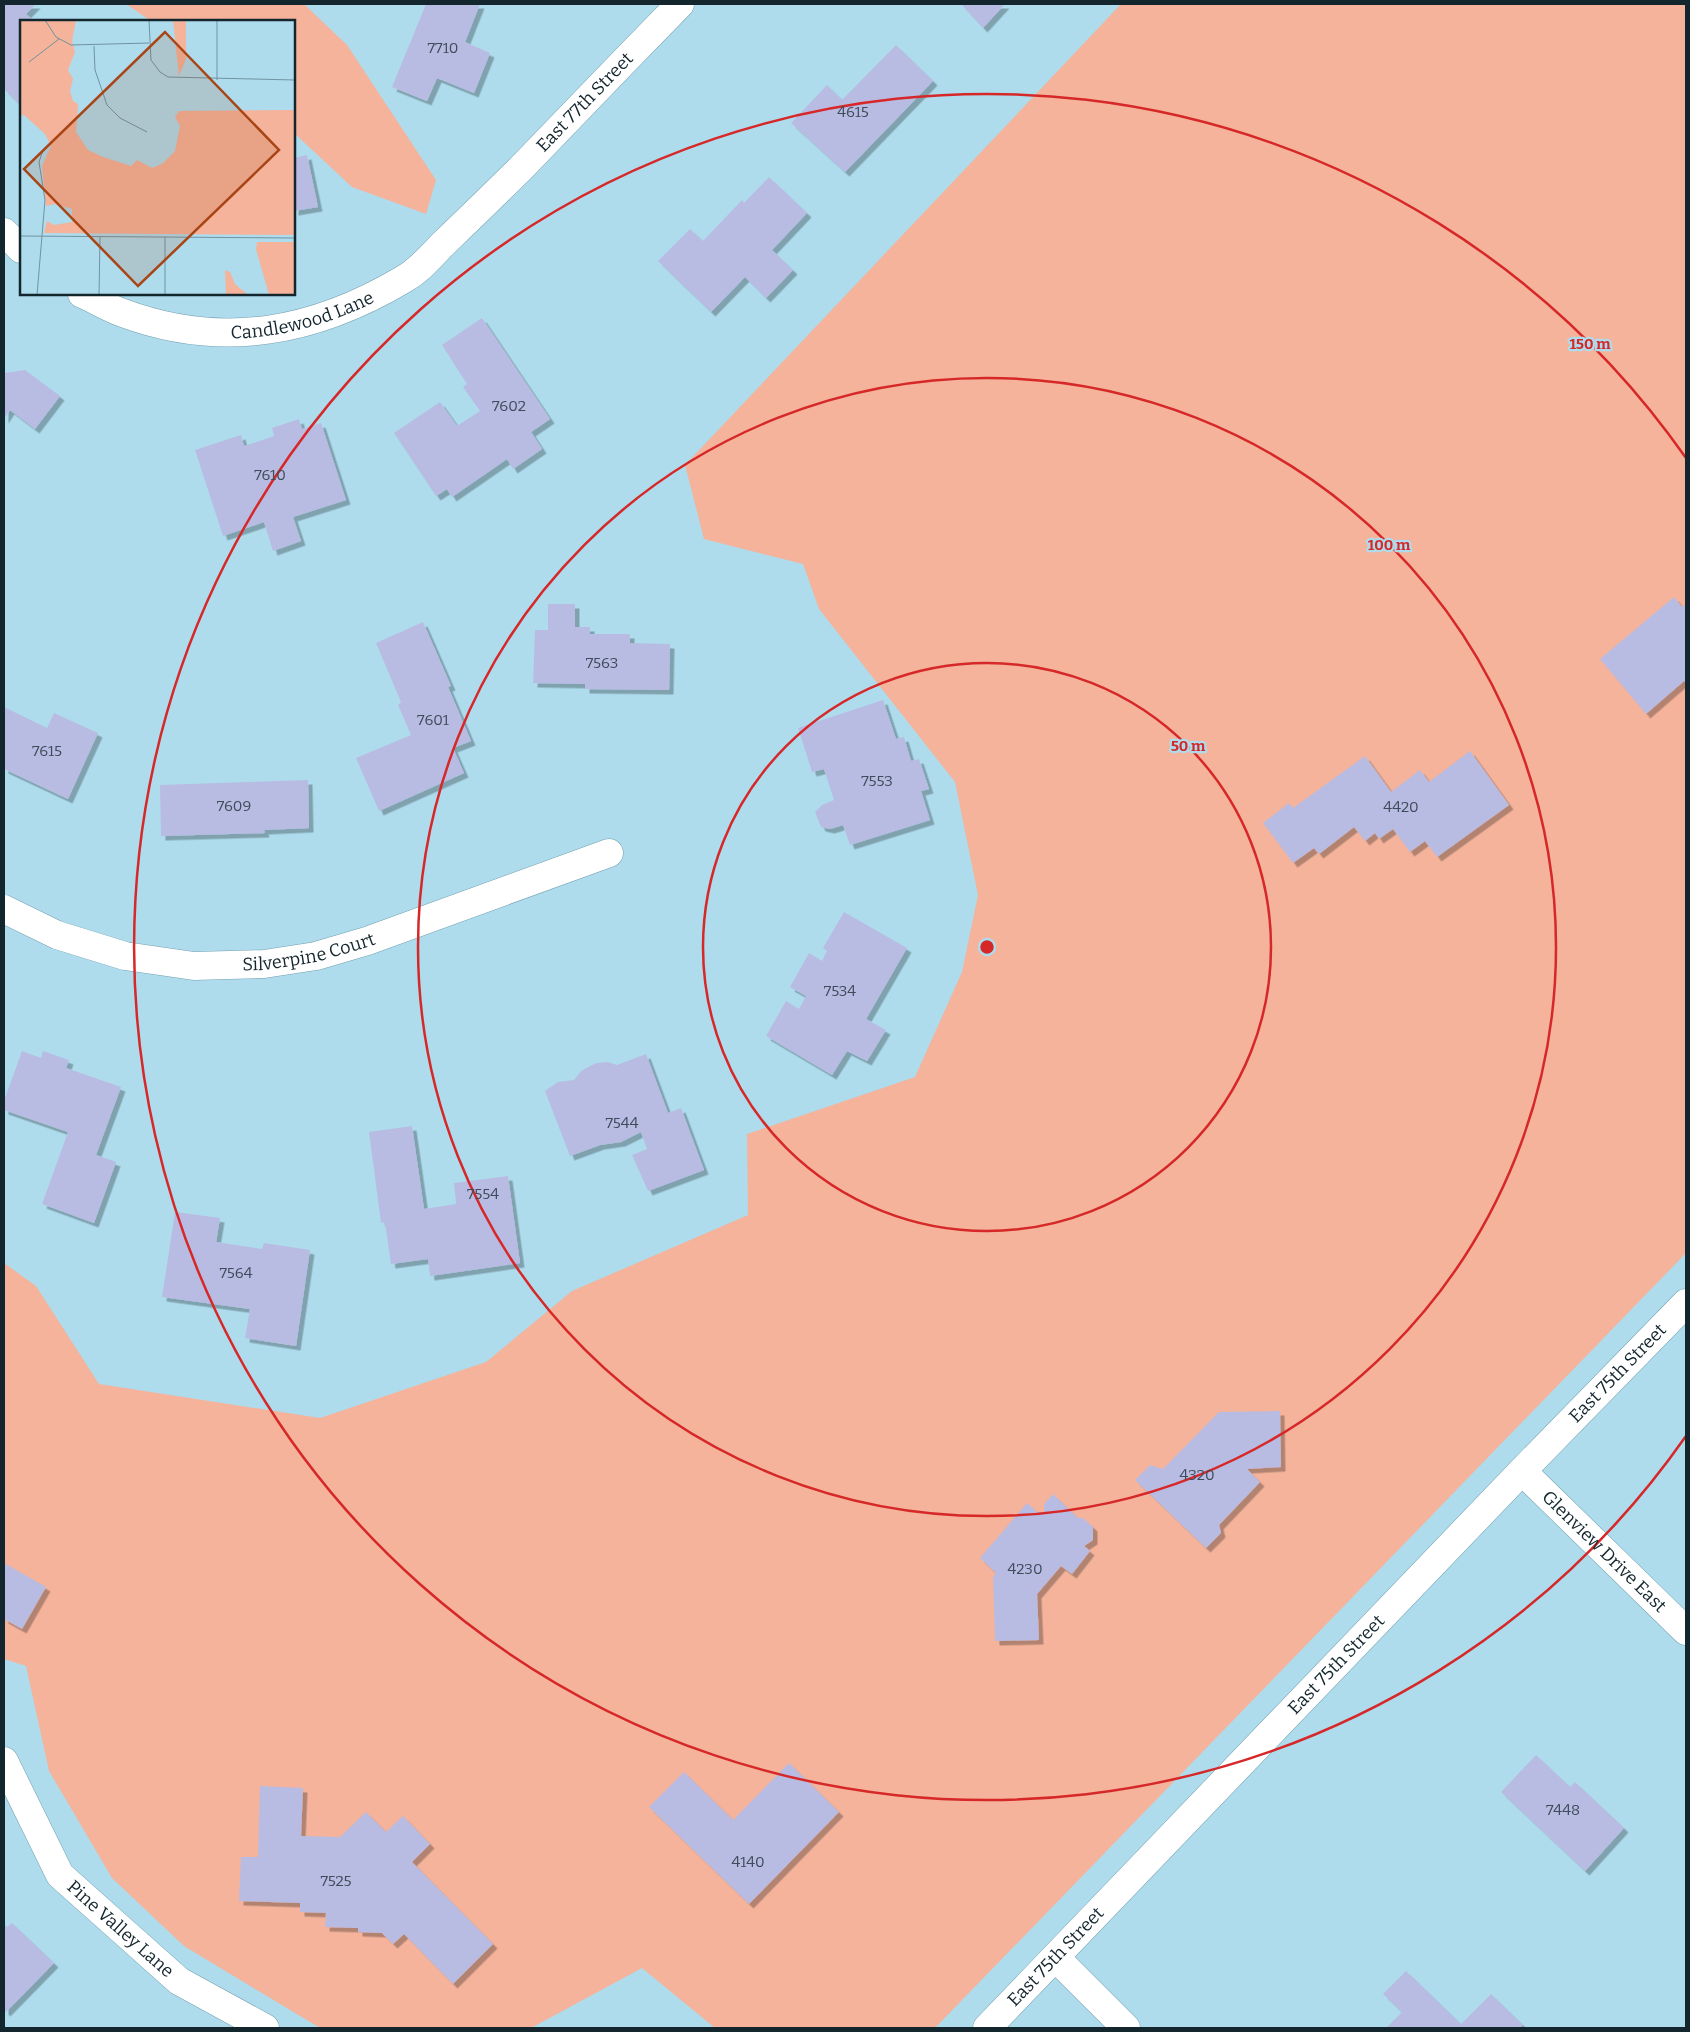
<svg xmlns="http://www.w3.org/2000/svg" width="1690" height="2032" font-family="Bitter,serif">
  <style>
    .green { fill: #f4b39a }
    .building { fill: #b9bce2; filter: url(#shadow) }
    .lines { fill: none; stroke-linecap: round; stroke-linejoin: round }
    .minor-casing { stroke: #73a0b0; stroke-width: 29 }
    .tertiary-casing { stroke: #73a0b0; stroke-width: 29 }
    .minor { stroke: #fff; stroke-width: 28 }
    .tertiary { stroke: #fff; stroke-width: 28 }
    .ring { fill: none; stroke: #d62828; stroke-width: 2.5 }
    .labels { text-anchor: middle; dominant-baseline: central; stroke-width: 4.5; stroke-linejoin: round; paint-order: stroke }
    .number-label { font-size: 15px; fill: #3d4c5a }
    .street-label { font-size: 18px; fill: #14262d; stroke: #aedced }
    .inset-road { fill: none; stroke: #7093a0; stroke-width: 1 }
    .view { fill: #a94415; fill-opacity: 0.15; stroke: #a94415; stroke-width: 2.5 }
    .inset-edge { fill: none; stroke: #14262d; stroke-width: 2.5 }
    .centre { fill: #d62828; stroke: #aedced; stroke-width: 2.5 }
    .ring-label { font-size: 15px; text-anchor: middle; font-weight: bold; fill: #d62828; stroke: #aedced; stroke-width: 4.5; stroke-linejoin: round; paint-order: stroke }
  </style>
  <defs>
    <filter id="shadow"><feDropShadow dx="4.5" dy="4.5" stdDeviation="0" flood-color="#0004"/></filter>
  </defs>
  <rect width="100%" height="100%" fill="#aedced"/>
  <!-- green -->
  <g class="green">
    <polygon points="126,4 304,4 347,45 436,180 426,214 352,187 294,133 294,21 151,21"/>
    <polygon points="1121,4 1686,4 1686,1253 935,2028 715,2028 642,1968 531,2028 320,2028 184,1946 112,1878 49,1771 26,1666 4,1659 4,1263 36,1286 99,1384 320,1418 486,1362 572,1291 748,1215 747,1134 915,1077 962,972 978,895 955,782 819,609 803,564 704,539 685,465"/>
  </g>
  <!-- building -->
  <g class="building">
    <polygon points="4,4 36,4 26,14 34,21 21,21 21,106 4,89"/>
    <polygon points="426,4 480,4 465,42 490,53 474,93 437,78 427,101 392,87"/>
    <polygon points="961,4 1005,4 983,28"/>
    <polygon points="896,45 933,81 845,172 791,123 827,85 842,100"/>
    <polygon points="307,155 318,207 294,211 294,158"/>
    <polygon points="769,177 807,213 772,250 793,270 766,298 745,277 711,312 658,261 690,229 703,241 742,200 744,203"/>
    <polygon points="482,318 550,419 531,432 542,449 513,469 507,459 452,497 447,489 436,496 394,433 440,402 457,426 480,411 463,387 467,384 442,345"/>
    <polygon points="25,370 60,396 35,429 10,410 4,419 4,373"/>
    <polygon points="299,419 302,429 321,423 346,500 293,517 301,541 273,551 264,522 223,536 195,450 241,435 244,446 274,436 272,428"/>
    <polygon points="1674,597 1682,607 1686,604 1686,683 1684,681 1646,714 1600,659"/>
    <polygon points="548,604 575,604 575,627 590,627 590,634 630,634 630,643 670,644 669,690 585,689 585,684 533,683 535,630 548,630"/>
    <polygon points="423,622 451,686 448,687 471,741 453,748 464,773 379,811 356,758 411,735 398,705 401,702 376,643"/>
    <polygon points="883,700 896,739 904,737 911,761 919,759 929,789 921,791 930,820 850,845 843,825 830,829 821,827 815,812 822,805 834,800 824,769 812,772 798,728"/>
    <polygon points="4,707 47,728 54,713 98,733 68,799 4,769"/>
    <polygon points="1470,751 1509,805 1437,857 1425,841 1410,852 1393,829 1379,839 1375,833 1365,841 1354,827 1319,854 1314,848 1293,863 1263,823 1289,803 1293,808 1365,756 1391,792 1420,770 1429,782"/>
    <polygon points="308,780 309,828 264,830 265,833 161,836 160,785"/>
    <polygon points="844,912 907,948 866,1019 886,1030 867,1061 847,1051 832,1075 766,1036 786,1001 799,1009 806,996 790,987 809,953 822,961 827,951 823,948"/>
    <polygon points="22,1051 41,1058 43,1051 69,1060 66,1068 121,1087 96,1155 116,1162 94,1223 42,1204 68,1132 4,1110 4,1101"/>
    <polygon points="646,1054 668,1113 681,1108 704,1170 648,1191 632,1155 647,1149 641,1132 621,1142 600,1145 570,1156 545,1091 558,1082 574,1080 581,1071 596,1063 608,1062 617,1065"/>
    <polygon points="412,1126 424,1209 456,1204 454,1183 508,1176 520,1263 430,1276 428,1259 391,1264 385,1222 381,1223 369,1132"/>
    <polygon points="175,1212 220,1218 216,1242 262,1249 264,1243 310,1250 296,1346 245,1338 250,1309 162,1297"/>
    <polygon points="1280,1411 1281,1467 1247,1469 1260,1482 1219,1525 1221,1533 1206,1548 1135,1480 1150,1465 1163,1469 1219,1412"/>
    <polygon points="1053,1494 1078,1518 1083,1518 1093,1527 1093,1540 1084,1546 1090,1551 1072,1574 1061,1566 1037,1594 1039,1640 995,1641 993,1577 996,1573 980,1558 1027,1503 1037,1512 1044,1512 1044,1504"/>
    <polygon points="4,1563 46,1587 22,1629 4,1619"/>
    <polygon points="1536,1755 1570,1787 1575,1782 1624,1828 1585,1871 1501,1792"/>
    <polygon points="789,1763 839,1812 749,1904 649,1807 684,1772 733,1820"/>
    <polygon points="260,1786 303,1788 301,1836 340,1837 366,1812 386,1832 403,1816 430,1844 412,1862 493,1944 453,1984 404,1934 393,1944 382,1933 358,1932 358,1928 325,1927 326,1913 300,1912 300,1903 239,1901 241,1857 258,1857"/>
    <polygon points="12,1923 54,1963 6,2012 4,2010 4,1924 7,1927"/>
    <polygon points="1406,1971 1461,2024 1491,1994 1523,2025 1520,2028 1386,2028 1402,2012 1383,1994"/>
  </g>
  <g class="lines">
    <!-- minor casing -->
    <g class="minor-casing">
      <g id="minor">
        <polyline points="4,232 21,249"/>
        <path id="s1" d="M 82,294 C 96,300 109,308 123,313 C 223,350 315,332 404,279 C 420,270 431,256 444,243 C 471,217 498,191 525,164 C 576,111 628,57 680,4"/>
        <path id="s2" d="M 4,909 L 57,935 L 125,956 L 194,966 L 264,964 L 316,956 L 367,941 L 609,853"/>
        <path id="s3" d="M 1522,1471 L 1686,1631"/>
        <path id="s4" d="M 4,1761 L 60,1875 L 179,1981 L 265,2028"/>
        <polyline points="1056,1958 1126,2028"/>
      </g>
    </g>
    <!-- tertiary casing -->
    <g class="tertiary-casing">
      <g id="tertiary">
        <path id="s5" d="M 987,2028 L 1522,1471 L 1686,1303"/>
      </g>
    </g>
    <!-- minor -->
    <use href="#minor" class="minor"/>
    <!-- tertiary -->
    <use href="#tertiary" class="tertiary"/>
  </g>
  <!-- distance rings -->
  <g class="ring">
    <circle cx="987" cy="947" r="284"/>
    <circle cx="987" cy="947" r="569"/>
    <path d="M1686 1436A853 853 0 1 1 1686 458"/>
  </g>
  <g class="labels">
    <!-- number labels -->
    <g class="number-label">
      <text x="443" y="48">7710</text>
      <text x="853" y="112">4615</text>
      <text x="509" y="406">7602</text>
      <text x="270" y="475">7610</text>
      <text x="602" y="663">7563</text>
      <text x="433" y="720">7601</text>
      <text x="47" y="751">7615</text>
      <text x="877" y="781">7553</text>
      <text x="234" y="806">7609</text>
      <text x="1401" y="807">4420</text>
      <text x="840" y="991">7534</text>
      <text x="622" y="1123">7544</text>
      <text x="483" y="1194">7554</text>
      <text x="236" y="1273">7564</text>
      <text x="1197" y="1475">4320</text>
      <text x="1025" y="1569">4230</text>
      <text x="1563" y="1810">7448</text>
      <text x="748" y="1862">4140</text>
      <text x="336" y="1881">7525</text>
    </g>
    <!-- street labels -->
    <g class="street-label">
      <text stroke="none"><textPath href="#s1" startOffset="592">East 77th Street</textPath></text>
      <text stroke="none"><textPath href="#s1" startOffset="229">Candlewood Lane</textPath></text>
      <text stroke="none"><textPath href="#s2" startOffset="316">Silverpine Court</textPath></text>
      <text stroke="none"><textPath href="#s5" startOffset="909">East 75th Street</textPath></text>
      <text stroke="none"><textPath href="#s3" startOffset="115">Glenview Drive East</textPath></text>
      <text stroke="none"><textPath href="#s5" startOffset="504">East 75th Street</textPath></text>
      <text stroke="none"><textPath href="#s4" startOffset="208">Pine Valley Lane</textPath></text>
      <text stroke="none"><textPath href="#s5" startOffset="99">East 75th Street</textPath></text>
    </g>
  </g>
  <!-- overview -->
  <g transform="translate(20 20)">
    <rect width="275" height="275" fill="#aedced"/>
    <path d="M 0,0 L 56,0 L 52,21 L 55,32 L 48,50 L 53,59 L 50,71 L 53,81 L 58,84 L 56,112 L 68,130 L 83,137 L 111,146 L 117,140 L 132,148 L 142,144 L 155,131 L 160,106 L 155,97 L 159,91 L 275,90 L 275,215 L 24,213 L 27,201 L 34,205 L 52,202 L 52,189 L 35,184 L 26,186 L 22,146 L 31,126 L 25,114 L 4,95 L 0,96 ZM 153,0 L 166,0 L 166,39 L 159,56 ZM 237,222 L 275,222 L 275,275 L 249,275 L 236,229 ZM 205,250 L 210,252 L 215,264 L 228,275 L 206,275 Z" fill="#f4b39a"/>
    <path class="inset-road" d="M 25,0 L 36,17 L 51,25 L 129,23M 129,0 L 131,40 L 140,52 L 148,57 L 275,60M 74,26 L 75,50 L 87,85 L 100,98 L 127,112M 9,42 L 39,19M 197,60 L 197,0M 0,216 L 275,218M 17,275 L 25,180 L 19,142 L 23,130M 79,275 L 80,217M 145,275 L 145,217"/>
    <path class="view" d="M 145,12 L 259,130 L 118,266 L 4,149 Z"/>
    <rect width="275" height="275" class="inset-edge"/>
  </g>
  <circle cx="987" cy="947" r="8" class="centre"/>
  <g class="ring-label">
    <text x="1590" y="349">150 m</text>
    <text x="1389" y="550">100 m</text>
    <text x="1188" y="751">50 m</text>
  </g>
  <!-- border -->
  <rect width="1690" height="2032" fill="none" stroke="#14262d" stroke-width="10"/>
</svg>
